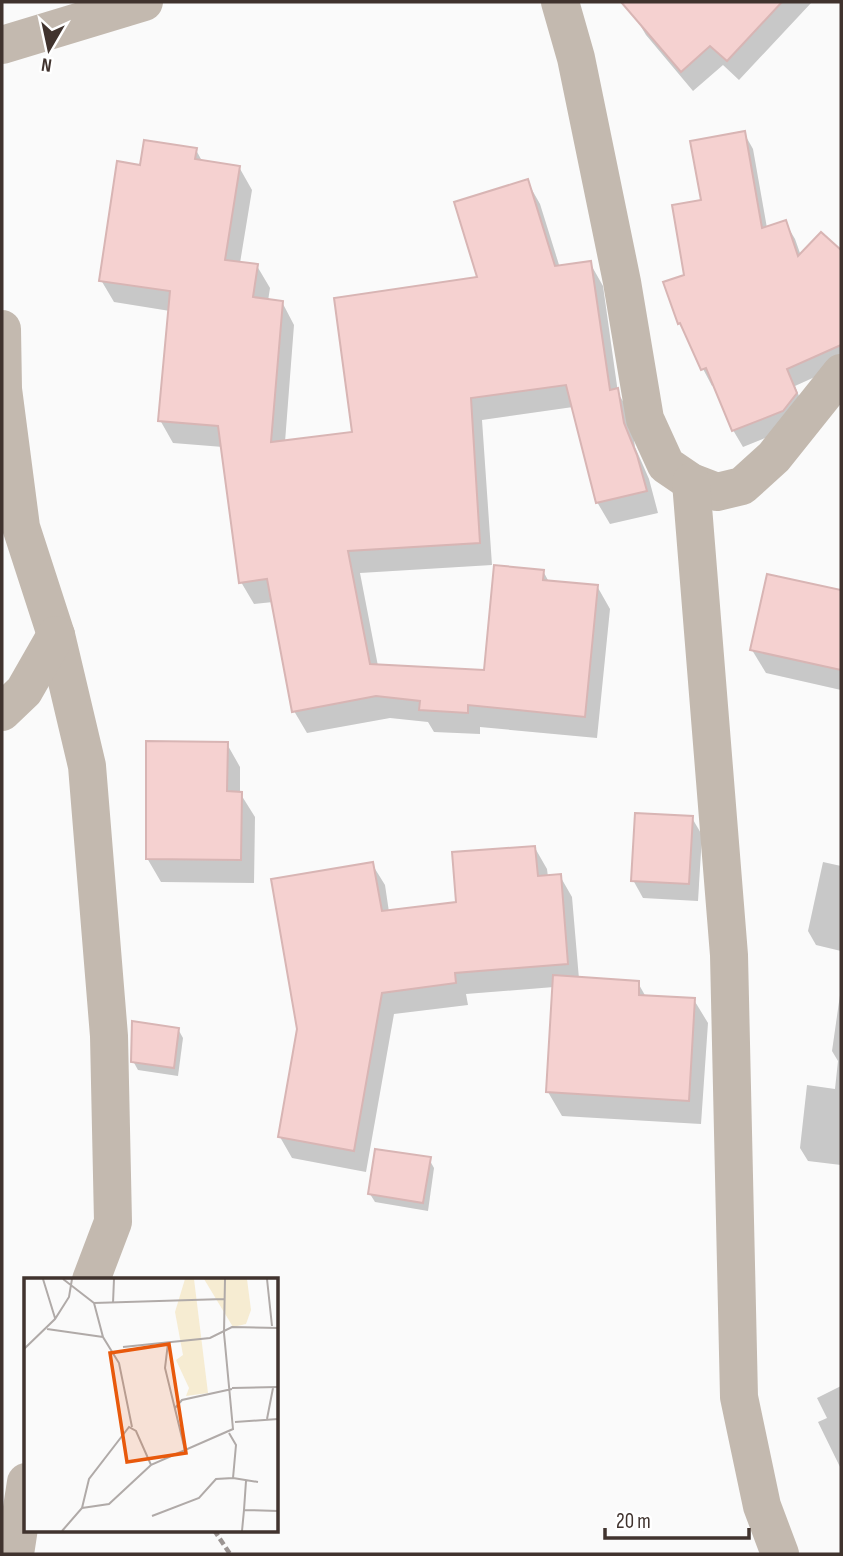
<svg xmlns="http://www.w3.org/2000/svg" width="843" height="1556" font-family="'Sofia Sans Condensed',sans-serif">
  <style>
    .shadow { fill: #0003 }
    .building { fill: #f5d1d0; stroke: #d8b5b4; stroke-width: 2 }
    .lines { fill: none; stroke-linecap: round; stroke-linejoin: round }
    .path { stroke: #9c9593; stroke-width: 4.5; stroke-dasharray: 7 3.5; stroke-linecap: butt }
    .minor { stroke: #c3b9af; stroke-width: 38 }
    .inset-road { fill: none; stroke: #b0aaa8; stroke-width: 2 }
    .view { fill: #e8590c; fill-opacity: 0.15; stroke: #e8590c; stroke-width: 3.5 }
    .inset-edge { fill: none; stroke: #40332e; stroke-width: 3.5 }
  </style>
  <rect width="100%" height="100%" fill="#fafafa"/>
  <!-- shadow -->
  <g class="shadow">
    <polygon points="649,2 812,2 739,80 723,65 693,91 646,35 634,15"/>
    <polygon points="744,133 753,149 767,228 785,222 795,239 801,256 821,234 841,253 841,360 828,371 795,386 805,411 792,427 743,447 733,430 715,384 712,386 679,323 666,284 686,276 703,202"/>
    <polygon points="196,150 202,161 239,167 252,190 240,263 257,266 270,288 268,301 282,302 294,325 285,442 354,433 479,279 527,181 540,204 560,268 590,263 603,286 618,393 630,413 635,447 649,479 658,513 610,524 597,502 573,407 482,420 492,565 360,573 378,666 485,672 543,571 549,582 597,586 610,609 597,738 480,727 480,734 434,732 428,722 390,718 307,733 294,711 273,602 254,604 241,582 223,447 173,443 160,420 170,311 114,302 101,280 142,167"/>
    <polygon points="769,576 841,592 841,690 766,673 752,650"/>
    <polygon points="227,744 240,767 240,793 255,817 254,883 161,882 147,858"/>
    <polygon points="692,818 702,835 698,901 643,898 633,880"/>
    <polygon points="535,848 547,869 548,877 560,876 572,897 579,979 638,983 646,997 694,1000 708,1023 701,1124 562,1116 548,1092 554,987 466,994 468,1005 394,1014 366,1172 292,1158 280,1137 372,864 385,885 389,912 458,904"/>
    <polygon points="823,862 841,866 841,951 816,945 808,931"/>
    <polygon points="841,988 841,1165 808,1161 800,1148 807,1085 835,1089 838,1061 832,1051"/>
    <polygon points="178,1029 183,1038 178,1076 138,1070 133,1061"/>
    <polygon points="429,1159 434,1168 428,1211 375,1202 370,1194"/>
    <polygon points="841,1386 841,1469 818,1422 827,1418 817,1398"/>
  </g>
  <!-- building -->
  <g class="building">
    <polygon points="621,2 782,2 727,61 710,46 681,72"/>
    <polygon points="745,131 762,228 786,220 798,256 821,232 841,250 841,345 787,369 797,393 783,411 732,431 706,368 701,370 680,323 678,324 663,282 684,275 672,205 701,200 690,141"/>
    <polygon points="144,140 197,148 195,159 240,166 225,260 258,264 253,297 283,301 271,442 352,432 334,298 477,277 454,202 528,179 555,266 591,261 610,390 618,388 624,423 637,455 647,491 596,503 566,385 471,398 480,543 348,551 370,664 484,670 494,565 544,570 543,580 598,585 585,717 468,705 468,713 419,710 420,701 376,696 292,712 267,579 239,583 218,426 158,421 170,291 99,281 117,161 140,165"/>
    <polygon points="767,574 841,590 841,670 750,650"/>
    <polygon points="146,741 228,742 227,791 242,792 241,860 146,859"/>
    <polygon points="635,813 693,816 689,884 631,881"/>
    <polygon points="535,846 538,876 561,874 568,964 455,973 456,983 382,993 354,1151 278,1137 297,1029 271,879 373,862 382,911 456,902 452,852"/>
    <polygon points="553,975 639,981 639,995 695,998 689,1101 546,1092"/>
    <polygon points="132,1021 179,1028 174,1068 131,1062"/>
    <polygon points="375,1149 431,1157 423,1203 368,1194"/>
  </g>
  <g class="lines">
    <!-- path -->
    <polyline class="path" points="214,1530 230,1554"/>
    <!-- minor -->
    <g class="minor">
      <polyline points="560,2 576,58 622,282 645,419 666,465 691,482 717,492 742,486 774,457 841,373"/>
      <polyline points="2,45 144,2"/>
      <polyline points="2,329 3,389 21,527 56,635 87,766 109,1036 113,1222 91,1280"/>
      <polyline points="691,482 729,955 739,1397 762,1506 780,1554"/>
      <polyline points="2,712 24,691 56,635"/>
      <polyline points="15,1554 26,1482"/>
    </g>
  </g>
  <!-- overview -->
  <g transform="translate(24 1278)">
    <rect width="254" height="254" fill="#fafafa"/>
    <path d="M 161,1 L 170,1 L 184,115 L 162,118 L 165,110 L 152,82 L 159,77 L 151,34 ZM 180,1 L 223,1 L 227,32 L 222,46 L 209,49 Z" fill="#f6ecd2"/>
    <path class="inset-road" d="M 19,1 L 31,40M 39,1 L 70,25 L 200,21M 243,1 L 248,48M 70,25 L 79,59 L 95,85 L 108,149M 89,25 L 90,1M 23,51 L 79,59M 144,65 L 141,90 L 161,172M 99,69 L 186,60 L 208,49 L 254,50M 0,71 L 31,41 L 45,19 L 48,1M 208,110 L 254,109M 151,130 L 158,122 L 208,111M 243,141 L 249,110M 211,144 L 254,141M 209,200 L 234,204M 222,203 L 220,232 L 254,233M 58,230 L 85,226 L 127,187M 128,238 L 175,220 L 192,201 L 209,200 L 212,167 L 205,155M 38,253 L 58,230 L 65,201 L 105,149 L 112,153 L 127,187 L 209,151 L 200,55 L 201,1M 218,253 L 220,232"/>
    <path class="view" d="M 145,66 L 162,175 L 103,184 L 86,75 Z"/>
    <rect width="254" height="254" class="inset-edge"/>
  </g>
  <!-- border -->
  <rect width="843" height="1556" fill="none" stroke="#40332e" stroke-width="7"/>
  <!-- north arrow -->
  <g transform="translate(49 49) rotate(189)" stroke="#ffffff" stroke-width="5" paint-order="stroke">
  <path d="M0-5L12 26L0 18L-12 26Z" fill="#40332e"/>
  <text y="-10" font-size="19" font-weight="bold" text-anchor="middle" fill="#40332e">N</text>
  </g>
  <!-- scale -->
  <path d="M605 1528v10h144v-10" fill="none" stroke="#40332e" stroke-width="3.5"/>
  <text x="616" y="1528" font-size="21" fill="#40332e" stroke="#ffffff" stroke-width="5" paint-order="stroke">20 m</text>
</svg>
